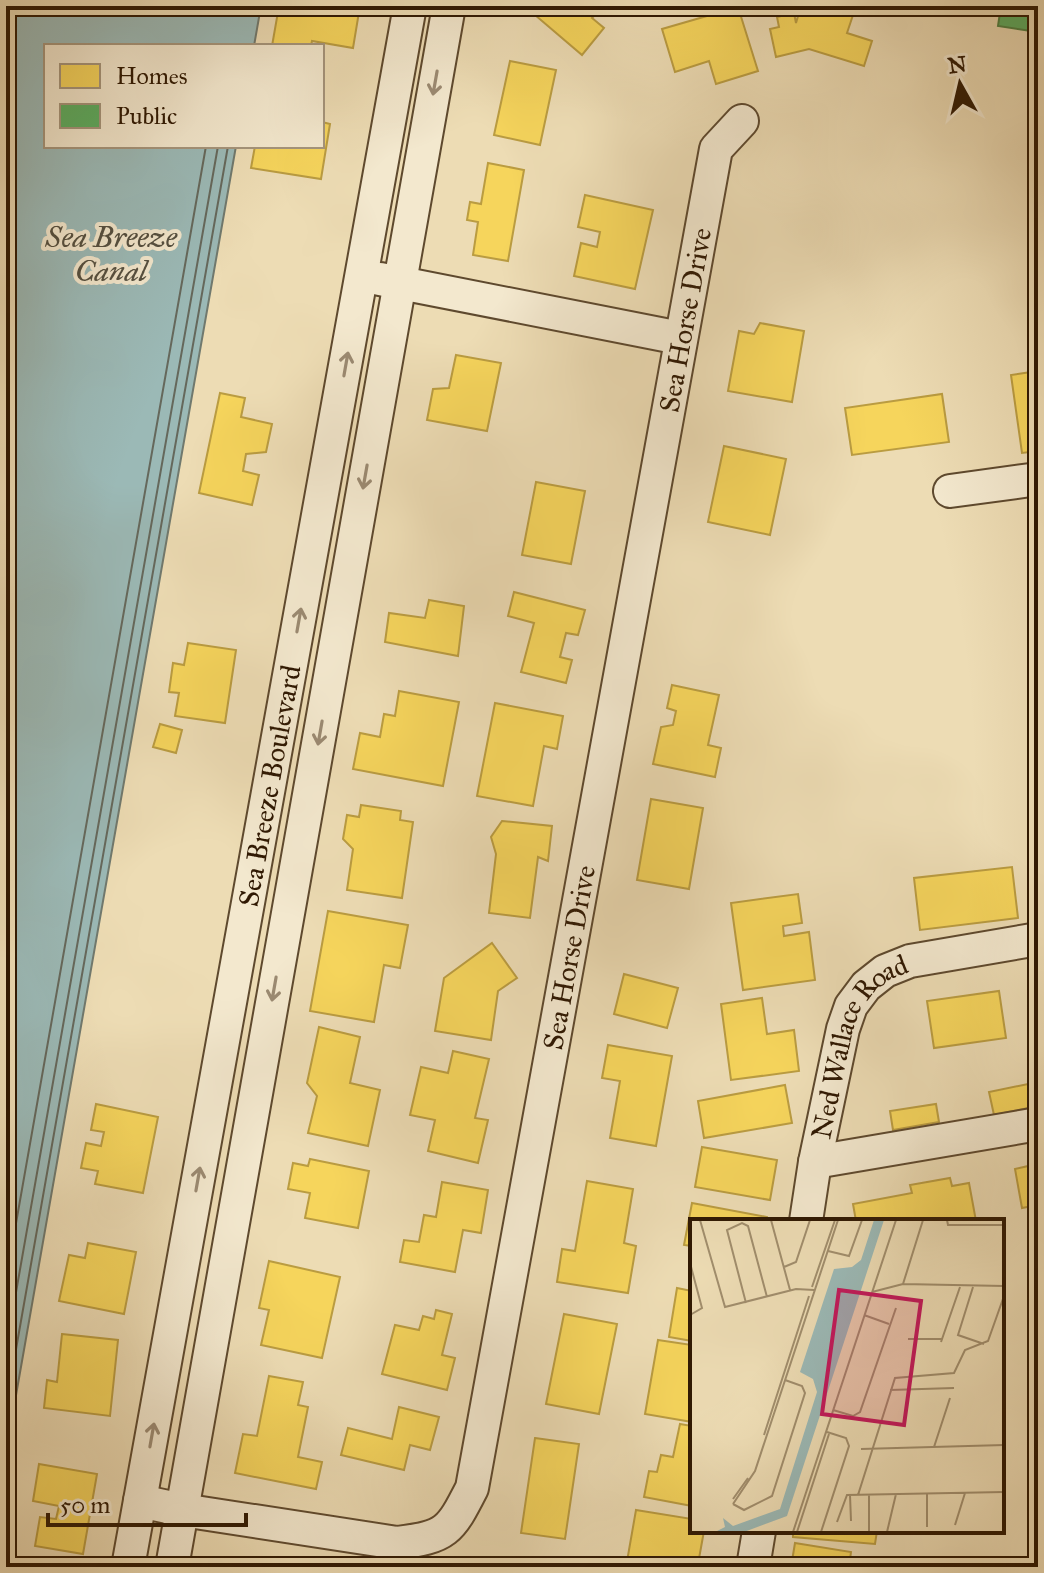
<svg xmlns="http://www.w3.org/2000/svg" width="1044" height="1573" font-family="'IM FELL Great Primer',serif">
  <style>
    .water { fill: #9bb9b6; stroke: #70796e; stroke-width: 2 }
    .homes { fill: #f6d55c; stroke: #ba9c41; stroke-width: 2 }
    .public { fill: #5aae61; stroke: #4d8144; stroke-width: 2 }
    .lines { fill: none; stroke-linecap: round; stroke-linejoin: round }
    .shore { stroke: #65685c; stroke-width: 2 }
    .minor-casing { stroke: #5e492e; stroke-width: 36 }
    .minor { stroke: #f3e8ce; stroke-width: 32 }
    .oneway { stroke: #9b8a72 }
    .labels { text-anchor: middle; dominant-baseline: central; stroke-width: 8; stroke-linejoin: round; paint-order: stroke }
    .street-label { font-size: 28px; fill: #2f1802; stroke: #f3e8ce }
    .water-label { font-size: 30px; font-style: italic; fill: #555041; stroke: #f3e8ce }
    .inset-road { fill: none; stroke: #a18e6d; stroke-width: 2 }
    .view { fill: #c2185b; fill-opacity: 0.15; stroke: #c2185b; stroke-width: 4 }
    .inset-edge { fill: none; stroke: #2f1802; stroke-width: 4 }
  </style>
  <rect width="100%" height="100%" fill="#eddcb4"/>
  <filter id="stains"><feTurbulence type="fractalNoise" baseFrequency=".0025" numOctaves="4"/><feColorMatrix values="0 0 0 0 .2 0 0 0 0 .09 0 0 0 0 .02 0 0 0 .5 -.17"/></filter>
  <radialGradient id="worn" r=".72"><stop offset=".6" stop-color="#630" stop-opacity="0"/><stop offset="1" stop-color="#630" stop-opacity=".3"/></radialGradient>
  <!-- water -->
  <polygon class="water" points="6,6 261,6 254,46 46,46 46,146 236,146 6,1452"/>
  <!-- homes -->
  <g class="homes">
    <polygon points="279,6 360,6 353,48 312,41 311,46 272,46"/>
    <polygon points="544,6 603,6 592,18 604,28 582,55 535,15"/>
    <polygon points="801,6 856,6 847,33 872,41 864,66 809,49 776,57 770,29 779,27 777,17 794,13 796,23"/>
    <polygon points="738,7 758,71 716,84 709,61 675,72 662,29"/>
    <polygon points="510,61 556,70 540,145 494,135"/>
    <polygon points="322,122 330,124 321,179 251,168 255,146 322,146"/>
    <polygon points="488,163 524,170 508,261 473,255 478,222 467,220 470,202 481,204"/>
    <polygon points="585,195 653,210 635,289 574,276 581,243 597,247 600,232 578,227"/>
    <polygon points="760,323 804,331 792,402 728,391 739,331 754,334"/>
    <polygon points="456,355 501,363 487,431 427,420 433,389 449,388"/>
    <polygon points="1038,371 1038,451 1022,453 1011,375"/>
    <polygon points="220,393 245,398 241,417 272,424 266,452 246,454 243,471 259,475 252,505 199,493"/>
    <polygon points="942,394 949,442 852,455 845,408"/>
    <polygon points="724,446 786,459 770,535 708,522"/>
    <polygon points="536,482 585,491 571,564 522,555"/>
    <polygon points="514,592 585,610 578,635 566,633 560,657 572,660 566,683 521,672 534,623 508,616"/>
    <polygon points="429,600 464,606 458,656 385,642 389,613 425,618"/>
    <polygon points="188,643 236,650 225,723 175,716 179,693 169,692 173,663 184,665"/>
    <polygon points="672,685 719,695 708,745 721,748 715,777 653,764 661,727 673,725 676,711 667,708"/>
    <polygon points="399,691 459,702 443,786 353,769 360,733 380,737 384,714 395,716"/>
    <polygon points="495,703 563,716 557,749 544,746 533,806 477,796"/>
    <polygon points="160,724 182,730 176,753 153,747"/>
    <polygon points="651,799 703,808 689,889 637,880"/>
    <polygon points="361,805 401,811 400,820 413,822 402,898 347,890 353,849 343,839 347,815 359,817"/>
    <polygon points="502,821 552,826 548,861 538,857 530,918 489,913 496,854 491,837"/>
    <polygon points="1012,867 1018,918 920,930 914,878"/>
    <polygon points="798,894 802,923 783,926 784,936 809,932 815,980 743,990 731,903"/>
    <polygon points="328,911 408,925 400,968 384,965 374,1022 310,1011"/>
    <polygon points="492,943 517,978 498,991 491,1040 435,1031 444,978"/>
    <polygon points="624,974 678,988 667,1028 614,1014"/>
    <polygon points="999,991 1006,1038 934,1048 927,1001"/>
    <polygon points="762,998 767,1034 794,1030 799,1071 731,1080 721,1004"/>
    <polygon points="319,1027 360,1037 350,1083 380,1090 368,1146 308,1133 317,1096 307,1083"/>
    <polygon points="608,1045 672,1056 656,1146 610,1138 620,1081 602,1078"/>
    <polygon points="453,1051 489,1059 475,1118 488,1120 478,1163 428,1151 435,1120 410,1115 421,1067 448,1073"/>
    <polygon points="1038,1082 1038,1106 994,1115 989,1092"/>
    <polygon points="785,1085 792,1123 704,1138 698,1101"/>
    <polygon points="96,1104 158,1117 143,1193 95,1184 98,1171 81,1168 86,1143 101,1146 104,1132 91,1130"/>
    <polygon points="936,1104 939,1122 893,1130 890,1111"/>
    <polygon points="702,1147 777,1160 770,1200 695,1187"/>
    <polygon points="310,1159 369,1171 358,1228 305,1218 310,1193 288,1189 293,1163 308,1166"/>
    <polygon points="1038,1159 1038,1205 1022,1208 1015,1169 1028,1166 1032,1160"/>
    <polygon points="950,1178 952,1186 969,1183 976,1221 856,1221 853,1204 912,1193 910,1185"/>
    <polygon points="587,1181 633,1189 624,1243 636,1246 628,1293 557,1282 562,1249 575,1251"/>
    <polygon points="442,1182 488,1190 481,1233 463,1230 455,1272 400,1262 404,1240 419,1242 424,1215 436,1217"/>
    <polygon points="692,1203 767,1217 767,1221 692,1221 692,1246 684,1245"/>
    <polygon points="88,1243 136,1252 124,1314 59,1301 69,1255 85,1258"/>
    <polygon points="269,1261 340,1277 322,1358 261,1345 269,1310 259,1308"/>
    <polygon points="677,1288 692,1291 692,1341 669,1337"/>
    <polygon points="436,1310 452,1314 442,1355 455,1358 447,1390 382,1374 395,1325 419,1330 423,1316 434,1319"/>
    <polygon points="564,1314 617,1324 599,1414 546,1404"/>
    <polygon points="62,1334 118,1340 110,1416 44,1408 47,1380 57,1382"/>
    <polygon points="658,1340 692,1345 692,1422 645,1414"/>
    <polygon points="269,1376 303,1382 298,1405 308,1407 298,1457 322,1462 316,1489 235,1473 243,1434 257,1436"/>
    <polygon points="399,1407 439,1417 430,1450 410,1445 404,1470 341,1455 348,1428 392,1439"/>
    <polygon points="680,1424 692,1426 692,1506 644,1497 649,1471 657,1472 661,1455 673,1457"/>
    <polygon points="535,1438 579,1444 565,1539 521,1533"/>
    <polygon points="39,1464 97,1474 83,1554 35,1546 40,1517 56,1519 59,1506 33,1501"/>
    <polygon points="636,1510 692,1519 692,1531 704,1531 698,1564 669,1559 668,1567 626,1567"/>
    <polygon points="793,1531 877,1531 875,1544 793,1537"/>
    <polygon points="795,1543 851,1552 849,1567 791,1567"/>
    <polygon points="855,1560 890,1567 853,1567"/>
  </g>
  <!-- public -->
  <polygon class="public" points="1001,6 1038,6 1038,32 998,26"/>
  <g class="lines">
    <!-- shore -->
    <g class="shore">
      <polyline points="6,1280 206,146"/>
      <polyline points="6,1349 218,146"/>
      <polyline points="6,1406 228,146"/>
    </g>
    <!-- minor casing -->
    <g class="minor-casing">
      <g id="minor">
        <polyline points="380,279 680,338"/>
        <polyline points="950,491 1038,479"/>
        <polyline points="815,1162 1038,1124"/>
        <path id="s1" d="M 806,1221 L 815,1162 L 843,1029 L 851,1006 L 866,986 L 885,971 L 910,961 L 1038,939"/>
        <path id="s2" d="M 140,1501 L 182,1510 L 397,1543 C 447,1537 450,1531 472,1488 L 716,149 L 742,121"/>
        <path id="s3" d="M 128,1567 L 410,6"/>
        <polyline points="172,1567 449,6"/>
        <polyline points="753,1567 759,1531"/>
      </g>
    </g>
    <!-- minor -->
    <use href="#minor" class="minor"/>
  </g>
  <!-- one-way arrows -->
  <defs><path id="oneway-shaft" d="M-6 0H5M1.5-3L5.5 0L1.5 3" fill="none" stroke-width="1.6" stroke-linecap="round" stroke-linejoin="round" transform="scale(2)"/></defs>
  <g class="oneway">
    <use href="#oneway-shaft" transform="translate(435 83) rotate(100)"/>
    <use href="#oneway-shaft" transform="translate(346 364) rotate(-80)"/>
    <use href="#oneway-shaft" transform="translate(365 477) rotate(100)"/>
    <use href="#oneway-shaft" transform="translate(299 620) rotate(-80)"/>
    <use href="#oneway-shaft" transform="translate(320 733) rotate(100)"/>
    <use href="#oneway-shaft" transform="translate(274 989) rotate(100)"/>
    <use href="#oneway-shaft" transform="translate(198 1179) rotate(-80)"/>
    <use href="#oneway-shaft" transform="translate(152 1435) rotate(-80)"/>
  </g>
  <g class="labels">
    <!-- street labels -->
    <g class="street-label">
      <text stroke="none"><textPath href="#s2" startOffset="1548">Sea Horse Drive</textPath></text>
      <text stroke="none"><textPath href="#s3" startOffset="794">Sea Breeze Boulevard</textPath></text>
      <text stroke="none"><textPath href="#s2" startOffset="900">Sea Horse Drive</textPath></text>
      <text stroke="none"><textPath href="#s1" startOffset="188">Ned Wallace Road</textPath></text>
    </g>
    <!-- water labels -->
    <g class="water-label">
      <text x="111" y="237">Sea Breeze<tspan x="111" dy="34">Canal</tspan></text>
    </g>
  </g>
  <!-- overview -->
  <g transform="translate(690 1219)">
    <rect width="314" height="314" fill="#eddcb4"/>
    <path d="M 184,1 L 194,1 L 97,297 L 54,313 L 25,313 L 35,308 L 33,299 L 43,307 L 90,290 L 127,173 L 123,160 L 110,153 L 144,50 L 162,48 L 171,41 Z" fill="#9bb9b6"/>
    <path class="inset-road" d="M 10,1 L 35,88 L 106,70 L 124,71M 81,1 L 100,71M 233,1 L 213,65 L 314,67M 257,1 L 258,6 L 314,6M 138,32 L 159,37 L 172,1M 0,44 L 12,89 L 0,96M 94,48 L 106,43 L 120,1M 122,68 L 145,1M 283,68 L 268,116 L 294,125M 182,73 L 213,65M 56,84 L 37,11 L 52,4 L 58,7 L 77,78M 174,96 L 199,105M 218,120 L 252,120M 251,123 L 270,68M 200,171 L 264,169M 143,191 L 163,197 L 170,193 L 206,89M 74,216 L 119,77M 244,228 L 260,179M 171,230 L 314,226M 237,275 L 237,308M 160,276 L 161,302M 168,276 L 205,159 L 264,154 L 275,131 L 298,122 L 314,77M 179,276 L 179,313M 43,280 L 58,259M 43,285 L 65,252 L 148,1M 43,285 L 54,291 L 82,277 L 115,174 L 112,167 L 95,161M 147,303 L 157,276 L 314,273M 265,306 L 275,274M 103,313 L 206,1M 107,313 L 139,215M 131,313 L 159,227 L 156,219 L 137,213M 197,313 L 206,275"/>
    <path class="view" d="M 149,71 L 231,82 L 214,206 L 132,195 Z"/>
    <rect width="314" height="314" class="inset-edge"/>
  </g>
  <!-- margin -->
  <rect width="1044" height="1573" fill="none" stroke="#eddcb4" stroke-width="32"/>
  <rect x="8" y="8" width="1028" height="1557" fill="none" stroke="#2f1802" stroke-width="4"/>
  <rect x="16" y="16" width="1012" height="1541" fill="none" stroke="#2f1802" stroke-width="2"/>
  <!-- legend -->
  <rect x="44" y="44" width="280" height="104" fill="#f3e8ce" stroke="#a5957c" stroke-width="2"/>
  <rect x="60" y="64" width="40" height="24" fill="#f6d55c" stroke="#a5957c" stroke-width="2"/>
  <text x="116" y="84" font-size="24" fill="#2f1802">Homes</text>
  <rect x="60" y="104" width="40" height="24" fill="#5aae61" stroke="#a5957c" stroke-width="2"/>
  <text x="116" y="124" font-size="24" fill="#2f1802">Public</text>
  <!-- north arrow -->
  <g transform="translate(960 84) rotate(352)" stroke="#f3e8ce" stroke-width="6" paint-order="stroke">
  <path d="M0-6L14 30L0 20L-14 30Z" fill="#2f1802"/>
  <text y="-12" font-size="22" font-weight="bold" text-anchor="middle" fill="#2f1802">N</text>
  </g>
  <!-- scale -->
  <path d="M48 1513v12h198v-12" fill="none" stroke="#2f1802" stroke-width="4"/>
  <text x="60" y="1513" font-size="24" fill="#2f1802" stroke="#f3e8ce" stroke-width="6" paint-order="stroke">50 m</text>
  <rect width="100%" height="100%" filter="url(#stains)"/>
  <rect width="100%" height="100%" fill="url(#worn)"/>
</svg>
